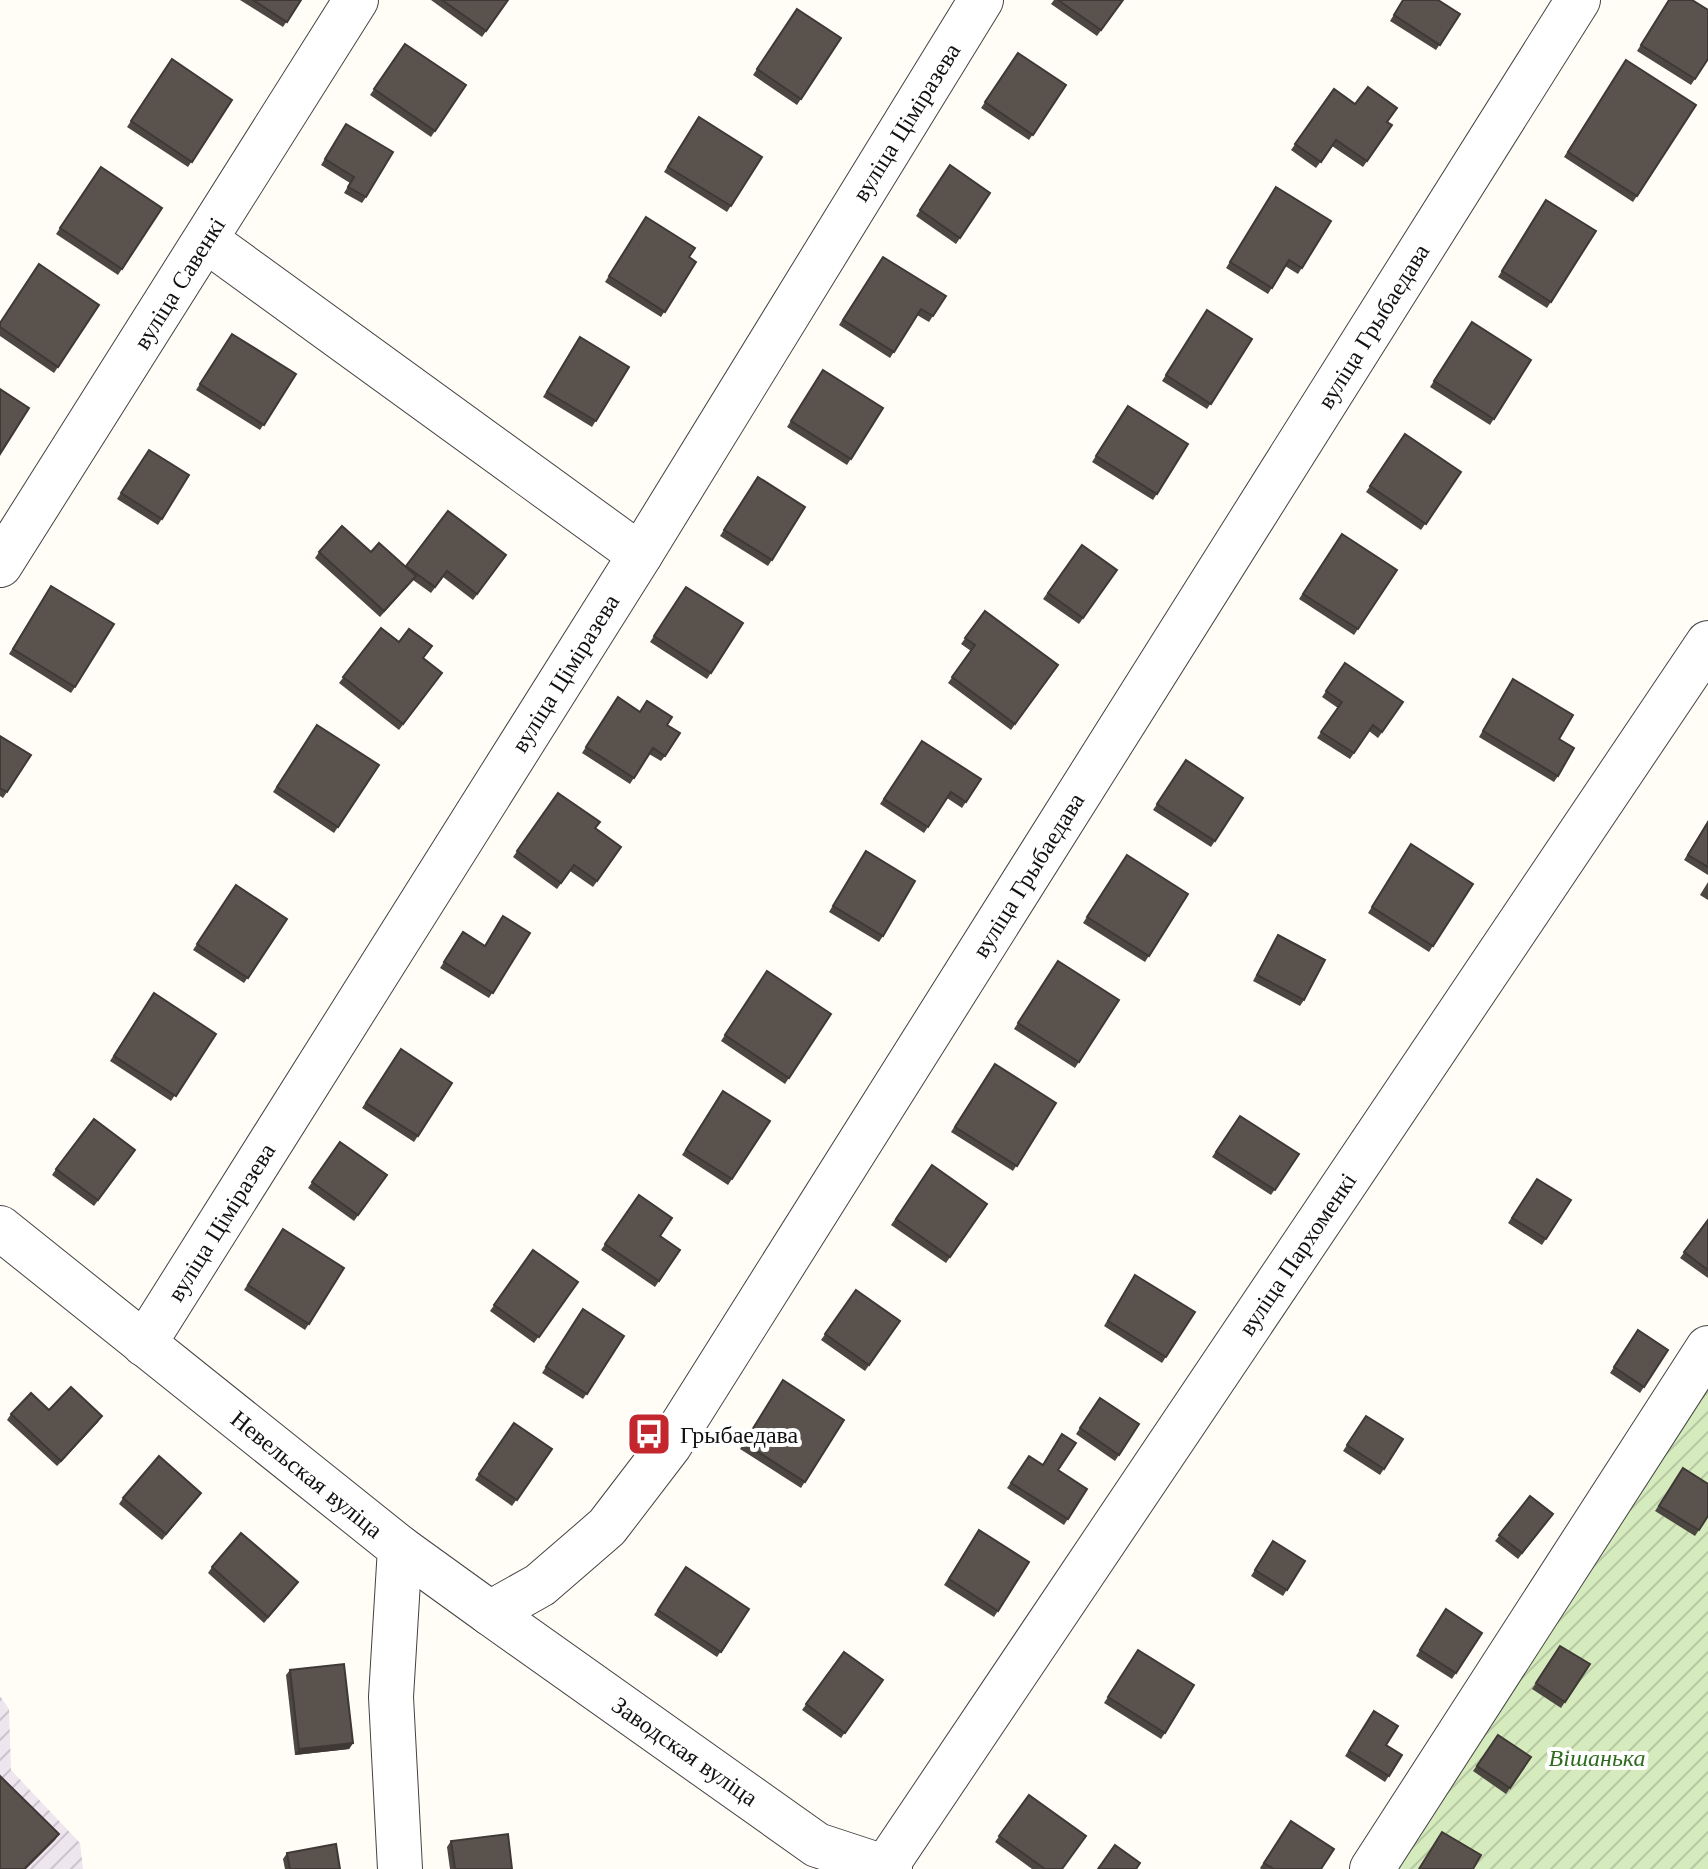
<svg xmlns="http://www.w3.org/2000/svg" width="1708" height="1869" font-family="'Libre Baskerville',serif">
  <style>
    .industrial { fill: url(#industrial-furrows) }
    .garden { fill: url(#garden-furrows) }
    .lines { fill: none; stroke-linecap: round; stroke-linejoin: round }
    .minor-casing { stroke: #444; stroke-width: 46 }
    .minor { stroke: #fff; stroke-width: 44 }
    .wall { fill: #4d4742 }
    .shaded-wall { fill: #3f3936 }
    .building { fill: #5a524d; stroke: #3f3936; stroke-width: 2 }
    .labels { text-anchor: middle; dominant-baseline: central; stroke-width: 8; stroke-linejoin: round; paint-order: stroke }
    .street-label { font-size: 24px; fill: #111; stroke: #fff }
    .poi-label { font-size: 24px; fill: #111; stroke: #fff; text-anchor: start }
    .park-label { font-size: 24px; font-style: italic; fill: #2f6b1f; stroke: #fff }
  </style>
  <defs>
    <pattern id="industrial-furrows" width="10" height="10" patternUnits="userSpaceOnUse" patternTransform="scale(2)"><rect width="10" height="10" fill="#eee6ef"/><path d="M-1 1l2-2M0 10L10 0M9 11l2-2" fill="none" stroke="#cbc4cc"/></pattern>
    <pattern id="garden-furrows" width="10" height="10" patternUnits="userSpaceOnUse" patternTransform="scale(2)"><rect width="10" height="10" fill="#d5ebbd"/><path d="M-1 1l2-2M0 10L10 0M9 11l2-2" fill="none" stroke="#b6c8a1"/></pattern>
  </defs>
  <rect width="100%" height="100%" fill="#fffdf5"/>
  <!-- industrial -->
  <polygon class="industrial" points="0,1696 9,1709 11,1770 80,1843 83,1869 0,1869"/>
  <!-- garden -->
  <polygon class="garden" points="1708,1388 1708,1869 1389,1869"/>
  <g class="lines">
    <!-- minor casing -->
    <g class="minor-casing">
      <g id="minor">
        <polyline points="206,240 640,555"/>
        <polyline points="0,565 356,0"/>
        <polyline points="0,1228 400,1548 391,1697 400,1869"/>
        <polyline points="144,1344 640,555 981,0"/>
        <polyline points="400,1548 490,1613 540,1585 607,1527 669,1446 1578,0"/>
        <polyline points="490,1613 817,1845 890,1869"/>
        <polyline points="886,1866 1708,643"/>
        <polyline points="1372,1869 1708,1348"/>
      </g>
    </g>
    <!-- minor -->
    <use href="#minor" class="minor"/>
  </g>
  <!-- wall -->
  <g class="wall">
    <polygon points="240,0 301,0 283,27"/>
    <polygon points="431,0 508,0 482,37"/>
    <polygon points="1054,0 1123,0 1097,36 1051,4"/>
    <polygon points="1403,0 1460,14 1436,50 1390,21"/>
    <polygon points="1669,0 1708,59 1691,85 1637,51"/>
    <polygon points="797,9 841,38 797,105 753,75"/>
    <polygon points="405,44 466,85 431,137 370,95"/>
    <polygon points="1018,53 1066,85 1029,140 981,108"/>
    <polygon points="172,59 232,100 188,167 127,127"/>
    <polygon points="1626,60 1696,105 1633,202 1564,157"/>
    <polygon points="1334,89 1355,104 1392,125 1363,167 1332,146 1316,168 1291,150"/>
    <polygon points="699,117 762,157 727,212 664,172"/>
    <polygon points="346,124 366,197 362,203 344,193 350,183 321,165"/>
    <polygon points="950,165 990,193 956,244 916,216"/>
    <polygon points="101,167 162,208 118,275 56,234"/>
    <polygon points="1276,187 1331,221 1298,274 1285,266 1268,294 1226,268"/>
    <polygon points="1546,200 1596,231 1547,308 1498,277"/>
    <polygon points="646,217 689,257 696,262 661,317 605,282"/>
    <polygon points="883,257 946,296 929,322 917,315 890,358 839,325"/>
    <polygon points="99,305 54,373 0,336 0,323"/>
    <polygon points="1207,310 1252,339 1207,409 1162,381"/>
    <polygon points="1472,322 1531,360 1490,425 1430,387"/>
    <polygon points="232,334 296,374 260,430 196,390"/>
    <polygon points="576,343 629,367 592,427 543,397"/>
    <polygon points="823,370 883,408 847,465 787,427"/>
    <polygon points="1128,406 1188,444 1153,500 1092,462"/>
    <polygon points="1405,434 1461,472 1421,530 1366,492"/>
    <polygon points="149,450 189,475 158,525 117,499"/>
    <polygon points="758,477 805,507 768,566 720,536"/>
    <polygon points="448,511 506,555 473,600 443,577 431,593 413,580 380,617 315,558 319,552 371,552 406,567"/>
    <polygon points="1342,534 1397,570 1354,635 1299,599"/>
    <polygon points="1082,545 1117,570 1079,624 1043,599"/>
    <polygon points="51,586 75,687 71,693 9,654"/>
    <polygon points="686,587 743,623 707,679 650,642"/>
    <polygon points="985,611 1058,665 1011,730 948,683 971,651 961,644"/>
    <polygon points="381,628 442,673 399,730 339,683"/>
    <polygon points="1345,663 1403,702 1378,738 1369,731 1350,759 1317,738 1338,708 1322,697"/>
    <polygon points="1509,685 1559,739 1558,776 1554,782 1479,737"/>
    <polygon points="618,697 640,712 667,725 665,756 661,761 649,754 630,784 582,753"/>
    <polygon points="317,725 379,765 334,833 273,792"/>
    <polygon points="0,736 31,755 3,798 0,796"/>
    <polygon points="922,741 981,779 962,808 947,798 924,833 880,804"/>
    <polygon points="1186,760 1243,798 1211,847 1153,810"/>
    <polygon points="558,793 595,828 621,847 593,887 570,871 557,889 513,857"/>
    <polygon points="1708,821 1708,875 1684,860"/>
    <polygon points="1411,844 1473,884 1429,952 1368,913"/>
    <polygon points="1127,855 1188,894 1145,962 1083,923"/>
    <polygon points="862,857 883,936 879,942 829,912"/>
    <polygon points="1708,882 1708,900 1700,895"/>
    <polygon points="236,885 287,919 244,983 193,950"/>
    <polygon points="463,932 484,946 530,933 489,998 440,968"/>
    <polygon points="1278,935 1304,1000 1300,1006 1253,981"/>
    <polygon points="1058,961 1119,1000 1075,1068 1014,1029"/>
    <polygon points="767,971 831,1014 785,1084 721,1041"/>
    <polygon points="154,993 216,1034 171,1101 110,1061"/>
    <polygon points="401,1049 452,1083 414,1142 362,1108"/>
    <polygon points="995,1064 1056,1103 1013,1171 951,1132"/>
    <polygon points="723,1091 770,1121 728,1185 682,1155"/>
    <polygon points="1240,1116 1299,1154 1271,1195 1212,1157"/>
    <polygon points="340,1142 387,1175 354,1221 308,1188"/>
    <polygon points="135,1150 94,1206 52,1175 56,1169"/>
    <polygon points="932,1165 987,1204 946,1263 891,1225"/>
    <polygon points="1537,1179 1571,1200 1542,1245 1508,1223"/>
    <polygon points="639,1195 660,1236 680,1250 655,1287 601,1250"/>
    <polygon points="1708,1220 1708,1278 1680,1258"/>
    <polygon points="283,1229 344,1268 305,1330 244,1290"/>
    <polygon points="533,1250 578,1282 534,1343 490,1311"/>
    <polygon points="1131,1281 1195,1312 1162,1363 1104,1326"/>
    <polygon points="856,1290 900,1321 865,1371 821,1340"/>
    <polygon points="583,1309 624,1336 583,1399 542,1373"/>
    <polygon points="1638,1330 1668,1350 1640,1393 1610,1373"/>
    <polygon points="783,1380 844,1420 801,1488 740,1449"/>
    <polygon points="1100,1398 1139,1424 1115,1461 1076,1434"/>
    <polygon points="49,1410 98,1422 57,1466 7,1420 11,1414"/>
    <polygon points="1366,1416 1403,1439 1380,1475 1343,1451"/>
    <polygon points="514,1423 552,1449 512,1506 475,1480"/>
    <polygon points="1029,1456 1043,1465 1058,1470 1087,1489 1064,1525 1007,1488"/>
    <polygon points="1683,1468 1708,1516 1695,1536 1655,1511"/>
    <polygon points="201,1493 162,1540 119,1504 123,1498"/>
    <polygon points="1530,1496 1553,1514 1518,1559 1495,1541"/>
    <polygon points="979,1530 1029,1562 994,1617 944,1585"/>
    <polygon points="1269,1547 1305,1561 1283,1596 1251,1576"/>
    <polygon points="212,1567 294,1588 264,1623 208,1573"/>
    <polygon points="686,1567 749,1609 717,1657 654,1615"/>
    <polygon points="1446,1609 1482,1633 1452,1679 1416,1656"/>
    <polygon points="1560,1646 1590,1664 1561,1708 1532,1689"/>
    <polygon points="1138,1650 1165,1733 1161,1739 1104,1703"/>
    <polygon points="844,1652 883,1680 841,1738 802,1710"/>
    <polygon points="290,1670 353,1743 349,1749 295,1755 286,1675"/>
    <polygon points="1374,1711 1386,1745 1402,1755 1385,1782 1345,1756"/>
    <polygon points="1498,1735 1531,1757 1506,1794 1473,1771"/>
    <polygon points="1029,1795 1062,1869 1032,1869 995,1842"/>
    <polygon points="1291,1821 1321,1869 1261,1869 1260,1868"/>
    <polygon points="451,1841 512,1869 450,1869 447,1847"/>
    <polygon points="287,1853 340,1869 285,1869 283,1859"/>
  </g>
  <!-- shaded-wall -->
  <g class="shaded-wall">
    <polygon points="102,1416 98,1422 57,1466 61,1461"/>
    <polygon points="353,1743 349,1749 295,1755 299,1749"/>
    <polygon points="59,1834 55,1840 26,1869 24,1869"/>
  </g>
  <!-- building -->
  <g class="building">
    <polygon points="253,0 301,0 287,22"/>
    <polygon points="442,0 508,0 486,31"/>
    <polygon points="1058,0 1123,0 1101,30"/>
    <polygon points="1403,0 1438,0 1460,14 1440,45 1394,15"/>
    <polygon points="1669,0 1692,0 1708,10 1708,59 1695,79 1641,45"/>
    <polygon points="797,9 841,38 801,99 757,69"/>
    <polygon points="405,44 466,85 435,131 374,89"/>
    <polygon points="1018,53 1066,85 1033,135 985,102"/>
    <polygon points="172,59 232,100 192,162 131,121"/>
    <polygon points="1626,60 1696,105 1637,196 1568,152"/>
    <polygon points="1368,87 1397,108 1387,122 1392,125 1367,161 1336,140 1321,162 1295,144 1334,89 1355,104"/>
    <polygon points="699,117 762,157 731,206 668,167"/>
    <polygon points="346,124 393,152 366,197 348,187 354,177 325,159"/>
    <polygon points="950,165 990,193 960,238 920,210"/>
    <polygon points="101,167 162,208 122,269 60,228"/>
    <polygon points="1276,187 1331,221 1302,268 1289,260 1272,288 1230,262"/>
    <polygon points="1546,200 1596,231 1551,302 1502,271"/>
    <polygon points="646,217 695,248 689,257 696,262 665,312 609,276"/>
    <polygon points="883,257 946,296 933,316 921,309 894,352 843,320"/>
    <polygon points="39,264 99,305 58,367 0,327 0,323"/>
    <polygon points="1207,310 1252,339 1211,404 1166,375"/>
    <polygon points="1472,322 1531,360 1494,419 1434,381"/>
    <polygon points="232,334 296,374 264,425 200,384"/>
    <polygon points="580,337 629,367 596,421 547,392"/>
    <polygon points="823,370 883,408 851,459 791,421"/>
    <polygon points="0,389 29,408 0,454"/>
    <polygon points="1128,406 1188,444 1157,494 1096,456"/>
    <polygon points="1405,434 1461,472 1426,524 1370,486"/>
    <polygon points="149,450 189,475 162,519 121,493"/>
    <polygon points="758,477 805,507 772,560 724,530"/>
    <polygon points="448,511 506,555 477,594 447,571 435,587 406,566"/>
    <polygon points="342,526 371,552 379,543 416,576 384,611 319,552"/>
    <polygon points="1342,534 1397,570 1358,629 1303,594"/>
    <polygon points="1082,545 1117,570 1083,618 1048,593"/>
    <polygon points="51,586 114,624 75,687 13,649"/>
    <polygon points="686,587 743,623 711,673 654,636"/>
    <polygon points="985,611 1058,665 1015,724 952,677 975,645 965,638"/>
    <polygon points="381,628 399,642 409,629 432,646 423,658 442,673 403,724 343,677"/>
    <polygon points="1345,663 1403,702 1382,732 1373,725 1354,753 1321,732 1342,702 1326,691"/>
    <polygon points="1513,679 1573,715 1559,739 1574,748 1558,776 1483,731"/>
    <polygon points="618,697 640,712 647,701 672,717 667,725 680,733 665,756 653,748 634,778 586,747"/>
    <polygon points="317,725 379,765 338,827 277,787"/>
    <polygon points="0,736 31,755 7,792 0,788"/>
    <polygon points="922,741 981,779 966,802 951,792 928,827 884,799"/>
    <polygon points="1186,760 1243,798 1215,841 1157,804"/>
    <polygon points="558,793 600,822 595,828 621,847 597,881 574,865 561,883 517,851"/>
    <polygon points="1708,822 1708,867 1688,855"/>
    <polygon points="1411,844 1473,884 1433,946 1372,907"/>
    <polygon points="866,851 915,881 883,936 833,906"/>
    <polygon points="1127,855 1188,894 1149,956 1087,917"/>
    <polygon points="236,885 287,919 248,978 197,944"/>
    <polygon points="503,916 530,933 493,993 444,962 463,932 485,946"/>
    <polygon points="1278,935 1325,960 1304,1000 1257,975"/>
    <polygon points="1058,961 1119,1000 1079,1062 1018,1023"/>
    <polygon points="767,971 831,1014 789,1078 725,1035"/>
    <polygon points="154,993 216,1034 176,1096 114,1056"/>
    <polygon points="401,1049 452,1083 418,1136 366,1103"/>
    <polygon points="995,1064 1056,1103 1017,1166 955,1127"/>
    <polygon points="723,1091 770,1121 732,1179 686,1150"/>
    <polygon points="1240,1116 1299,1154 1275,1190 1216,1152"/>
    <polygon points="94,1119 135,1150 98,1200 56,1169"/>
    <polygon points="340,1142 387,1175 358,1215 312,1182"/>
    <polygon points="932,1165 987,1204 950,1257 896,1219"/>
    <polygon points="1537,1179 1571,1200 1546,1239 1512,1218"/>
    <polygon points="639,1195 672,1218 660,1236 680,1250 659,1281 605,1244"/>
    <polygon points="1708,1220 1708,1270 1684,1252"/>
    <polygon points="283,1229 344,1268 309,1324 248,1285"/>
    <polygon points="533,1250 578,1282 539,1337 494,1305"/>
    <polygon points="1135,1275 1195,1312 1166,1357 1108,1321"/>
    <polygon points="856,1290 900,1321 869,1365 825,1334"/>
    <polygon points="583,1309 624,1336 587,1394 546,1367"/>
    <polygon points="1638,1330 1668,1350 1644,1387 1614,1367"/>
    <polygon points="783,1380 844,1420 805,1482 744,1443"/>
    <polygon points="71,1387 102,1416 61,1461 11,1414 31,1393 49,1410"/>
    <polygon points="1100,1398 1139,1424 1119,1455 1080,1428"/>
    <polygon points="1366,1416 1403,1439 1384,1469 1347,1445"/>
    <polygon points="514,1423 552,1449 517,1500 479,1474"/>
    <polygon points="1062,1434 1076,1443 1058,1470 1087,1489 1068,1519 1011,1483 1029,1456 1043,1465"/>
    <polygon points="159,1456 201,1493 166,1534 123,1498"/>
    <polygon points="1683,1468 1708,1484 1708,1516 1699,1530 1659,1506"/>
    <polygon points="1530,1496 1553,1514 1522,1553 1499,1535"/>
    <polygon points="979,1530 1029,1562 998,1611 949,1579"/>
    <polygon points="241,1533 298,1582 268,1617 212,1567"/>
    <polygon points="1273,1541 1305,1561 1287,1590 1255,1570"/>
    <polygon points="686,1567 749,1609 721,1652 658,1610"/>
    <polygon points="1446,1609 1482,1633 1456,1673 1420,1650"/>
    <polygon points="1560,1646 1590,1664 1565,1702 1536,1683"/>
    <polygon points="1138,1650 1194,1685 1165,1733 1108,1697"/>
    <polygon points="844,1652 883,1680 845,1733 806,1704"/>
    <polygon points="344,1664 353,1743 299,1749 290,1670"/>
    <polygon points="1374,1711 1398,1726 1386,1745 1402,1755 1389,1776 1349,1751"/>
    <polygon points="1498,1735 1531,1757 1510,1788 1477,1766"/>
    <polygon points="0,1776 59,1834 24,1869 0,1869"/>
    <polygon points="1029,1795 1086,1836 1062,1869 1045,1869 999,1836"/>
    <polygon points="1291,1821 1334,1849 1321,1869 1274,1869 1264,1863"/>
    <polygon points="1442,1832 1481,1855 1473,1869 1419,1869"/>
    <polygon points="508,1834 512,1869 455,1869 451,1841"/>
    <polygon points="336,1844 340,1869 290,1869 287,1853"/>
    <polygon points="1115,1845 1140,1863 1136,1869 1098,1869"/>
  </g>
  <!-- icons -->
  <defs>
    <g id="bus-square" transform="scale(2.3)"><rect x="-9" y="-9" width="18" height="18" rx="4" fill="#c4262e" stroke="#fff"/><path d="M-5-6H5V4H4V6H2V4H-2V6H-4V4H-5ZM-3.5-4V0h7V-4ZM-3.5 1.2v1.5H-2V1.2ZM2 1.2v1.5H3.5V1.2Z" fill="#fff"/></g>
  </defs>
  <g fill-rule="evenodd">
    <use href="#bus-square" x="649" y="1434"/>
  </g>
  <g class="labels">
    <!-- street labels -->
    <g class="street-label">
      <text transform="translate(906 122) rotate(-58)">вуліца Ціміразева</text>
      <text transform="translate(179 283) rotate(-58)">вуліца Савенкі</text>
      <text transform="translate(1373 326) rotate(-58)">вуліца Грыбаедава</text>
      <text transform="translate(565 673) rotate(-58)">вуліца Ціміразева</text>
      <text transform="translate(1028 875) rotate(-58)">вуліца Грыбаедава</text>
      <text transform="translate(221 1222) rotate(-58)">вуліца Ціміразева</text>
      <text transform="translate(1297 1254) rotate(-56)">вуліца Пархоменкі</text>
      <text transform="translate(307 1474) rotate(39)">Невельская вуліца</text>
      <text transform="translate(685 1751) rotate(35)">Заводская вуліца</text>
    </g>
    <!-- poi labels -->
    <g class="poi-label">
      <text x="680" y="1434">Грыбаедава</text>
    </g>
    <!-- park labels -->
    <g class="park-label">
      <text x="1597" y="1757">Вішанька</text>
    </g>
  </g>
</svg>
